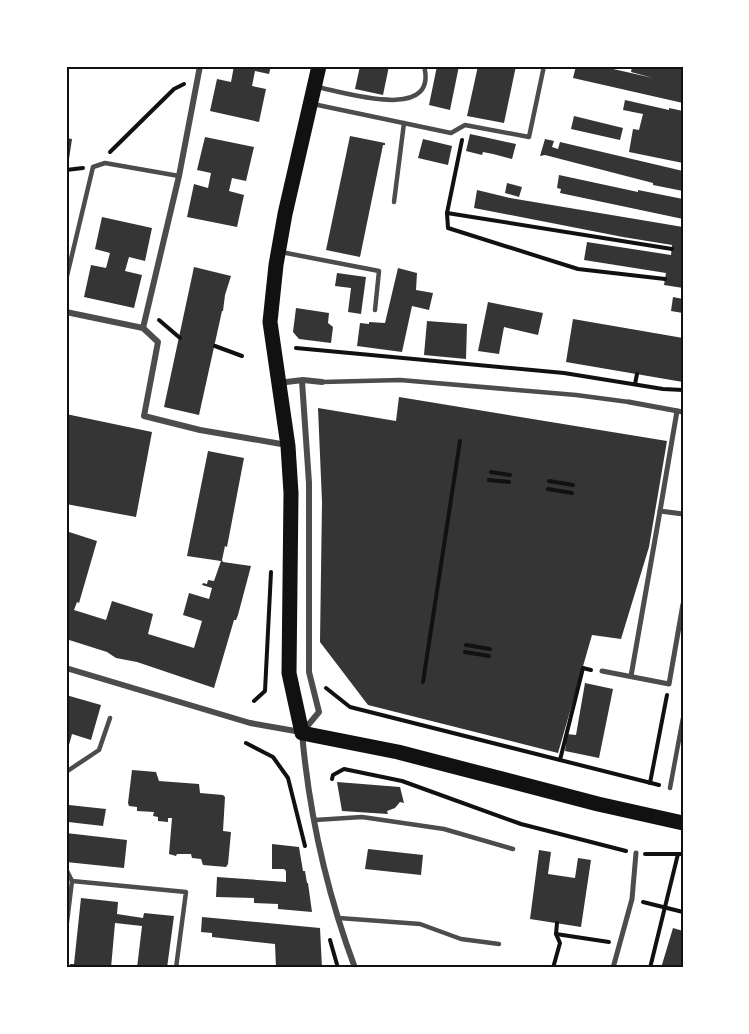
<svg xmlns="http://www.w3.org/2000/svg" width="749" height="1034" font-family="'Archivo Narrow',sans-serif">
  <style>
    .building { fill: #353535 }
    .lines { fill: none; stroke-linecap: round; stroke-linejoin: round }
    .path { stroke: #111; stroke-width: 4 }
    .service { stroke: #4c4c4c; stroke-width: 4.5 }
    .pedestrian { stroke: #4c4c4c; stroke-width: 5 }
    .minor { stroke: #4c4c4c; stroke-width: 6 }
    .primary { stroke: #111; stroke-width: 15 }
    .neatline { fill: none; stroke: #111; stroke-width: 2 }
  </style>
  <rect width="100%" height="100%" fill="#fff"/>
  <!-- building -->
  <g class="building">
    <polygon points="234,66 271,66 269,74 255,71 252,86 266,89 259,122 210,111 217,79 231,82"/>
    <polygon points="360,66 389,66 383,95 355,89"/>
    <polygon points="437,66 459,66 450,110 429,105"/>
    <polygon points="478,66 516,66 504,123 467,116"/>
    <polygon points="576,66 600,66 653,78 631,72 632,66 683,66 683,103 573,78"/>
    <polygon points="625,100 669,110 669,108 683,111 683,163 629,152 633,129 639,130 643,114 623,110"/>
    <polygon points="574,116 623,128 620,140 571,129"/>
    <polygon points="470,134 516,144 512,159 493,154 483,152 482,155 466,151"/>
    <polygon points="350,136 385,143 385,145 383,145 360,257 326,250"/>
    <polygon points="205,137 254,147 246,181 232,178 229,191 244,195 237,227 187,217 194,184 208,188 211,173 197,170"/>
    <polygon points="66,138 72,139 69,159 66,159"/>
    <polygon points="423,139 452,146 448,165 418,158"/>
    <polygon points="545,139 554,141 552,147 558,149 560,142 683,171 683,191 653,185 653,183 545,155 540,156"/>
    <polygon points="559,175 638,192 638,190 683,199 683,219 560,193 561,189 557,188"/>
    <polygon points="507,183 522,187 519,197 505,193"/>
    <polygon points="477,190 510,198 683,227 683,288 664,285 666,273 584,260 587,242 671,255 672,245 623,237 474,208"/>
    <polygon points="102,217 152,228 145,261 129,257 125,271 142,275 134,308 84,297 91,265 106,268 110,253 95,249"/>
    <polygon points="194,267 231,276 225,295 223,311 222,311 199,415 164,407"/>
    <polygon points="398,268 417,273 416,290 433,293 429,310 412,306 402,352 357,346 360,323 369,324 369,322 385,323"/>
    <polygon points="337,273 366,277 361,314 348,312 351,288 335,286"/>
    <polygon points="673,297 683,299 683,313 671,311"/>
    <polygon points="488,302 543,313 538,335 504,327 499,354 478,351"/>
    <polygon points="296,308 329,313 328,323 333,327 331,343 299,339 293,332"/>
    <polygon points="573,319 683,338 683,382 566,362"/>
    <polygon points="427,321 467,324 466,359 424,355"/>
    <polygon points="399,397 667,441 649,547 621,639 592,635 558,753 368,705 320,642 322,502 318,408 396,421"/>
    <polygon points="66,414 152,432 136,517 66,504"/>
    <polygon points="208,451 244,458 227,547 225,546 222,560 223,562 251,566 238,615 236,620 234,620 214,688 137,662 116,658 107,652 66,639 66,531 97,541 79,603 77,602 74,610 106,620 112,601 153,614 148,634 194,648 202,621 183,615 189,593 209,599 212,588 202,585 203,583 207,584 208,580 214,581 221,561 187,556"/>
    <polygon points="585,683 613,689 599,758 565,751 567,734 576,735"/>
    <polygon points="66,695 101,705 91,740 72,734 69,745 66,744"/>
    <polygon points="132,770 156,772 159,781 199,784 200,793 223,795 225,797 223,831 231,832 228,864 226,867 203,865 201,859 192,858 191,854 177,854 176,856 169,854 172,818 168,818 168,822 158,821 158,817 153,816 154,812 137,811 137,807 129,806 128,803"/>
    <polygon points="337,782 400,787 404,803 400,802 395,808 387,811 388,814 342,811"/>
    <polygon points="69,805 106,809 103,826 68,822"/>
    <polygon points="66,833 127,840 124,868 66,862"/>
    <polygon points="272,844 299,847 303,871 305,871 307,883 308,883 312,912 278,909 278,904 254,903 254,898 216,897 217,877 286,882 286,871 284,869 272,869"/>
    <polygon points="368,849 423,855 421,875 365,869"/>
    <polygon points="539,850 551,852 548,874 575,878 578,858 591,860 581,927 530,919"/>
    <polygon points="81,898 118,902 117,914 143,918 144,913 174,916 167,968 137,968 142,926 115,923 111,968 70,968 70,964 74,964"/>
    <polygon points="202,917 320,928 322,968 276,968 275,944 212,937 212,933 201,932"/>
    <polygon points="673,928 683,931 683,968 661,968"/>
  </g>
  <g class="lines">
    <!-- path -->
    <g class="path">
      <polyline points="462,140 447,213 448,228 578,269 665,279"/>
      <polyline points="110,152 174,89 184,84"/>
      <polyline points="66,170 83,168"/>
      <polyline points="447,213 672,249"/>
      <polyline points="159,320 180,338"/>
      <polyline points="215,346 242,356"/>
      <polyline points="296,348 564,373 663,389 683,390"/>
      <polyline points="635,384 637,374"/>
      <polyline points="491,472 510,475"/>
      <polyline points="489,480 509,482"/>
      <polyline points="549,481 573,485"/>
      <polyline points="548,489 572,493"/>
      <polyline points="466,645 490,649"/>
      <polyline points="465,652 489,656"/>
      <polyline points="423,682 460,441"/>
      <polyline points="326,688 350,707 659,785"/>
      <polyline points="254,701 265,691 271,572"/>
      <polyline points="246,743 273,757 288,778 305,846"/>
      <polyline points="560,760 583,668 591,670"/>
      <polyline points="332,779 333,775 344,769 402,781 521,824 626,851"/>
      <polyline points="650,783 667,695"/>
      <polyline points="645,854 683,854"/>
      <polyline points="643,902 683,912"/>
      <polyline points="556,934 609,942"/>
      <polyline points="330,940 338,968"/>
      <polyline points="553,968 560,943 556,934 557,923"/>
      <polyline points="650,968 678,854"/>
    </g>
    <!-- service -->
    <g class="service">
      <path d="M 317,87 C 343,92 439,123 424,66"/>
      <polyline points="313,104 451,133 465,125 529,137 544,66"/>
      <polyline points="394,202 404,123"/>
      <polyline points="281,252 379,271 375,310"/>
      <polyline points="66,280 93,167 105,163 179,176"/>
      <polyline points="322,382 400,380 576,395 629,402"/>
      <polyline points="66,772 99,750 110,718"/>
      <polyline points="670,788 683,718"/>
      <polyline points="315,820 362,817 444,829 513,849"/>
      <polyline points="66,869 72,881"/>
      <polyline points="339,918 420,924 461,939 499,944"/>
      <polyline points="66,930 72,881 186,892 176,968"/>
    </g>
    <!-- pedestrian -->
    <g class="pedestrian">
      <polyline points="629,402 683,412"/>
      <polyline points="677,411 660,511 683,514"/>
      <polyline points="602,671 669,684 683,604"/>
      <polyline points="631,676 660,511"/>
      <polyline points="613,968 632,899 636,853"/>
    </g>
    <!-- minor -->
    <g class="minor">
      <polyline points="66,312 143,328 158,342 144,416 200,430 287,445"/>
      <polyline points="143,328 179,176 200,66"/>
      <polyline points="302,381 309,483 309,672 319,712 304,730"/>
      <polyline points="278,383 303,380 322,382"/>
      <polyline points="66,668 250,723 301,732"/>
      <path d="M 302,733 C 309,813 327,893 355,968"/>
    </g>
    <!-- primary -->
    <polyline class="primary" points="319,66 285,214 276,265 270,322 288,446 291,493 289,673 302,733 398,752 598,804 683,823"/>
  </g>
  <!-- border -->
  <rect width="749" height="1034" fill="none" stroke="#ffffff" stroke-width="135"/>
  <rect x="68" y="68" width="614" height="898" class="neatline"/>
</svg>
